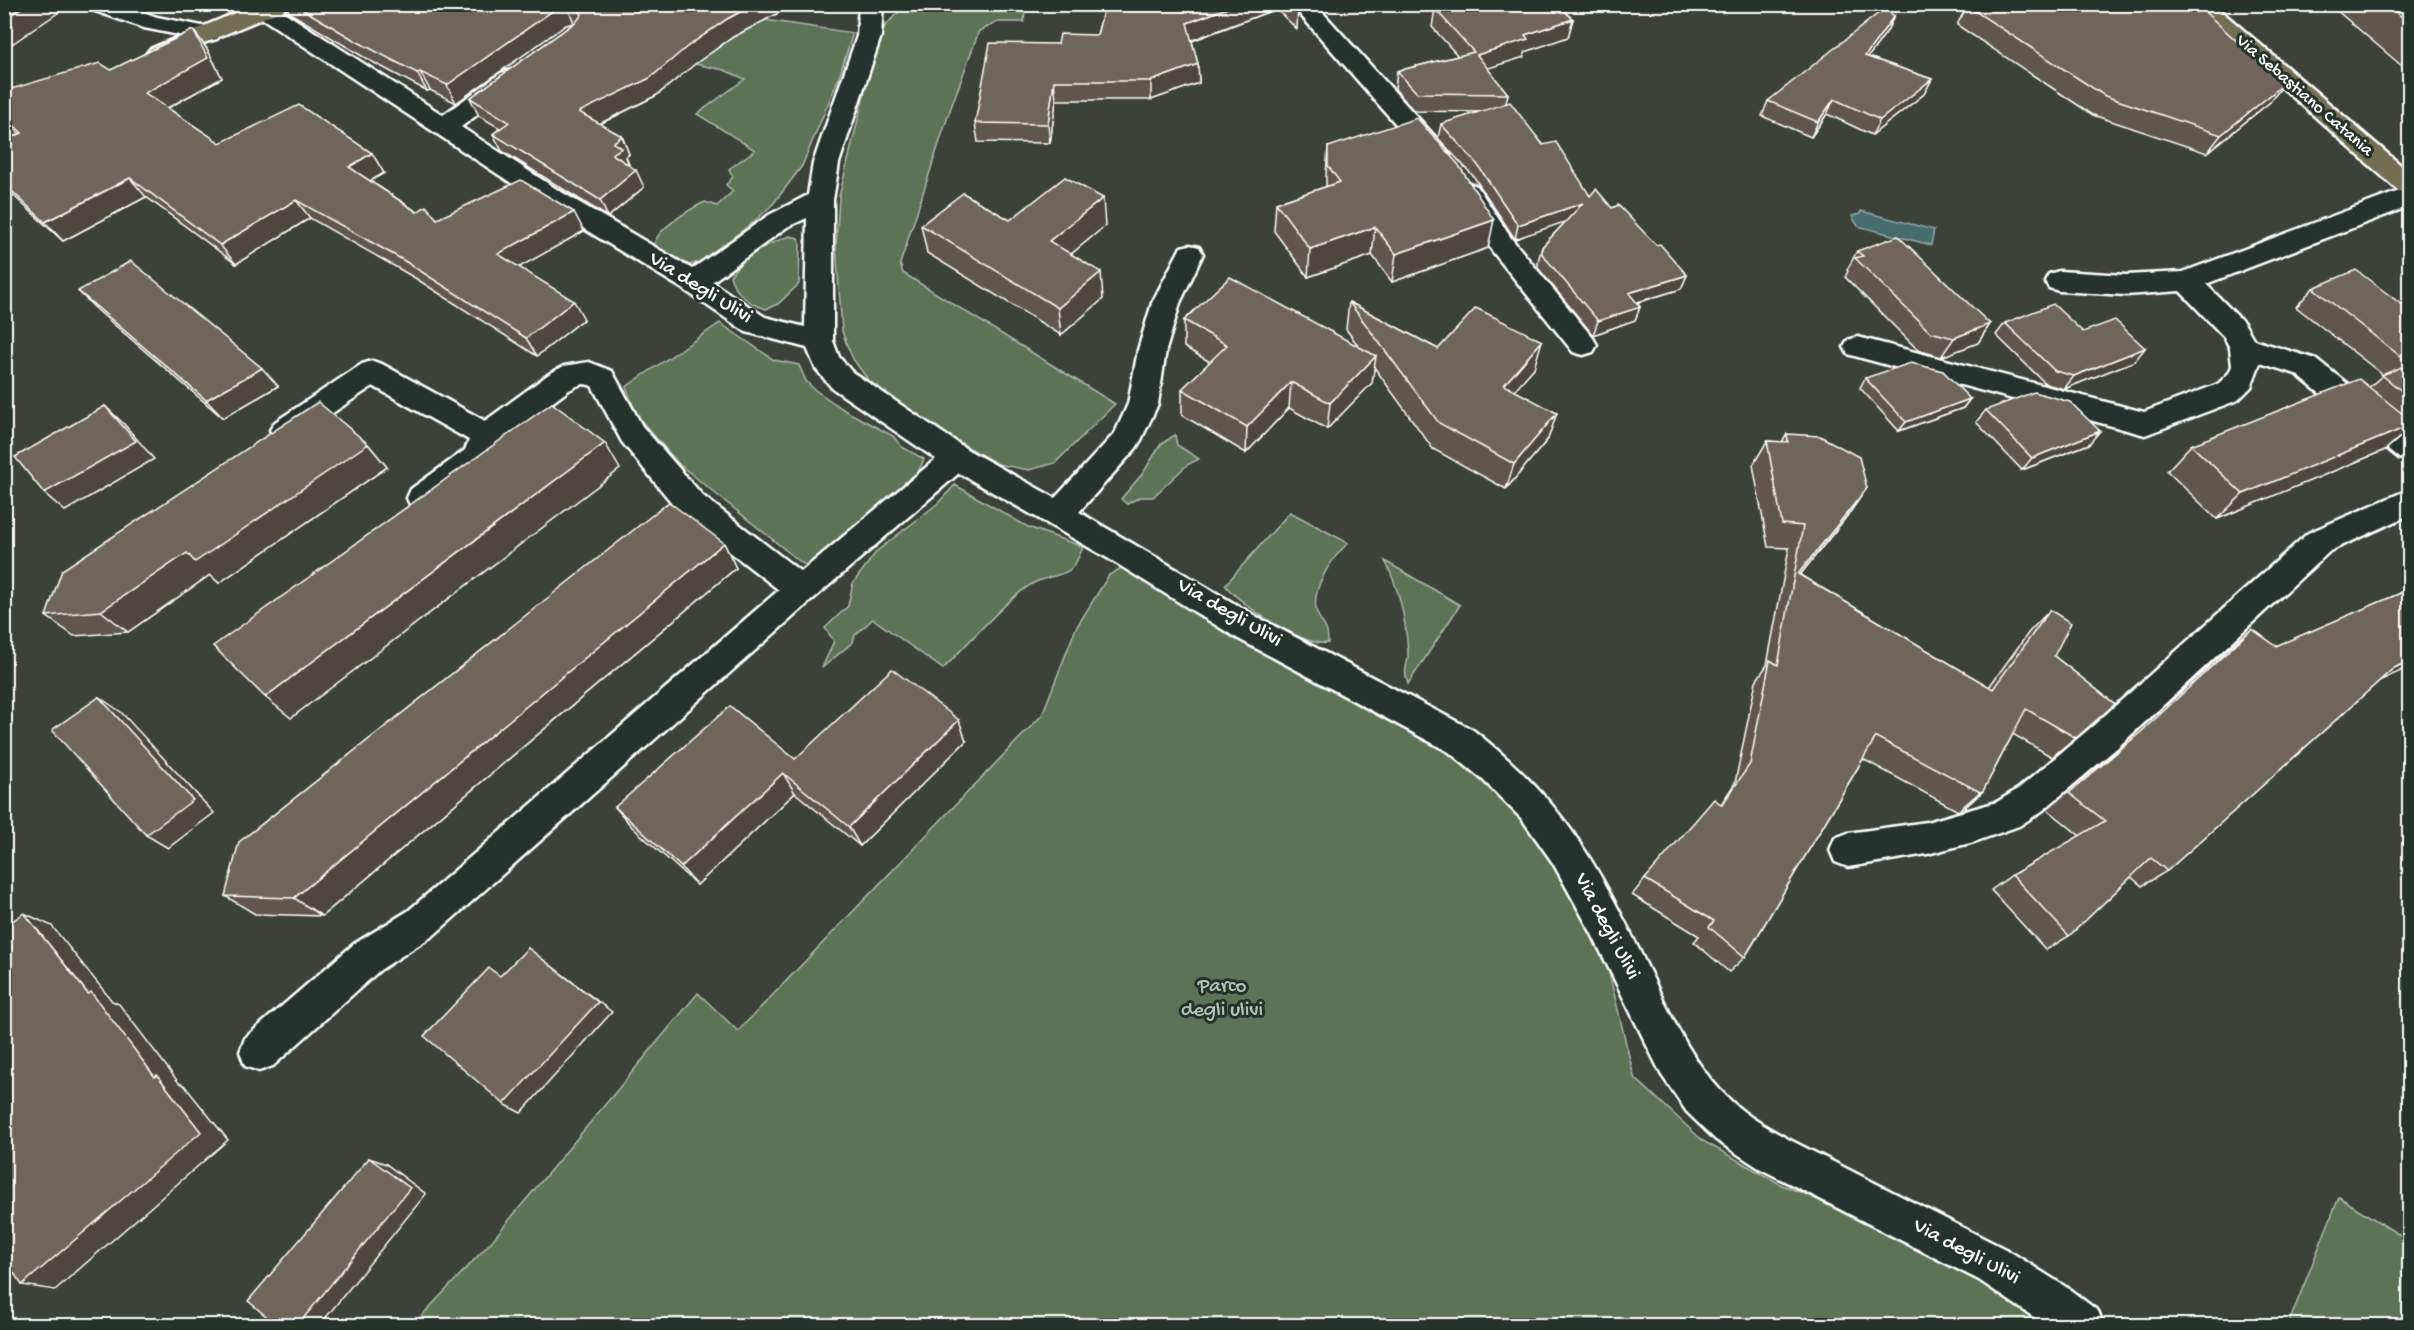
<svg xmlns="http://www.w3.org/2000/svg" width="2414" height="1330" font-family="'Gochi Hand',sans-serif">
  <style>
    .green { fill: #5d7357; stroke: #aeb9ab; stroke-width: 1.5 }
    .water { fill: #476c6c; stroke: #91a7a7; stroke-width: 1.5 }
    .lines { fill: none; stroke-linecap: round; stroke-linejoin: round }
    .minor-casing { stroke: #fff; stroke-width: 5 }
    .major-casing { stroke: #fff; stroke-width: 5 }
    .minor { fill: #26332d; fill-rule: evenodd }
    .major { fill: #726e52; fill-rule: evenodd }
    .wall { fill: #60574d; stroke: #fff; stroke-width: 1.5 }
    .shaded-wall { fill: #4e473f; stroke: #fff; stroke-width: 1.5 }
    .building { fill: #70655a; stroke: #fff; stroke-width: 1.5 }
    .labels { text-anchor: middle; dominant-baseline: central; stroke-width: 6; stroke-linejoin: round; paint-order: stroke }
    .far-street-label { font-size: 18px; fill: #fff; stroke: #26332d }
    .street-label { font-size: 21px; fill: #fff; stroke: #26332d }
    .park-label { font-size: 21px; fill: #b6c0b3; stroke: #26332d }
  </style>
  <rect width="100%" height="100%" fill="#3c423a"/>
  <filter id="ink" filterUnits="userSpaceOnUse"><feTurbulence type="fractalNoise" baseFrequency=".0167" numOctaves="2"/><feDisplacementMap in="SourceGraphic" scale="12" xChannelSelector="R" yChannelSelector="G"/><feConvolveMatrix kernelMatrix="1 2 1 2 8 2 1 2 1" color-interpolation-filters="sRGB"/></filter>
  <g filter="url(#ink)">
    <!-- green -->
    <g class="green">
      <polygon points="905,5 1025,5 1024,22 998,22 979,31 949,113 900,264 903,273 1115,404 1055,463 1029,470 997,464 944,433 868,380 853,359 847,345 842,331 836,246 839,197 867,83 885,26"/>
      <path d="M 765,20 L 853,33 L 838,80 L 802,166 L 773,204 L 756,220 L 702,261 L 686,266 C 677,262 663,257 657,250 C 643,236 694,207 705,202 L 717,206 L 733,191 L 726,185 L 733,177 L 729,169 L 755,150 L 697,114 L 745,79 L 724,70 L 695,64 L 733,37 Z"/>
      <path d="M 790,236 L 798,238 L 800,241 L 799,284 L 778,304 L 766,309 C 749,304 735,293 730,276 C 742,257 768,243 790,236 Z"/>
      <path d="M 720,323 L 774,360 L 799,365 L 806,381 L 815,390 L 846,411 L 893,436 L 902,447 L 924,459 C 910,497 846,539 814,566 L 803,564 L 680,465 L 637,416 L 626,387 Z"/>
      <polygon points="1175,435 1177,445 1199,459 1187,465 1153,497 1140,497 1127,504 1121,499 1143,473 1161,444"/>
      <path d="M 955,485 L 1028,527 L 1083,547 C 1070,580 1066,570 1038,581 C 1014,590 964,648 943,669 L 873,619 L 855,635 L 853,642 L 822,668 L 834,641 L 825,628 L 848,606 L 853,583 L 877,551 L 937,504 Z"/>
      <path d="M 1290,512 L 1348,543 C 1333,557 1312,586 1316,609 C 1317,617 1323,622 1326,629 C 1328,633 1328,639 1328,643 C 1301,646 1243,606 1225,585 Z"/>
      <path d="M 1385,561 L 1460,605 L 1408,684 C 1402,665 1409,667 1408,652 C 1406,621 1399,588 1385,561 Z"/>
      <polygon points="1123,567 1252,648 1412,730 1469,766 1513,808 1555,861 1588,922 1608,968 1634,1077 1703,1141 1782,1185 1840,1208 1976,1277 2047,1326 412,1326 490,1243 698,993 738,1031 1042,715 1076,628 1109,575"/>
      <polygon points="2339,1197 2409,1241 2409,1325 2288,1325"/>
    </g>
    <!-- water -->
    <polygon class="water" points="1861,211 1934,230 1931,245 1858,226 1852,216 1860,214"/>
    <g class="lines">
      <!-- minor casing -->
      <g class="minor-casing">
        <g id="minor">
          <polygon points="86,4 121,4 157,17 217,29 221,34 217,39 209,41 144,28 89,9"/>
          <path d="M 859,4 L 883,4 L 881,36 L 839,163 L 833,200 L 833,341 L 839,357 L 852,372 L 968,450 L 1055,498 L 1115,433 L 1128,404 L 1138,350 L 1152,303 L 1181,247 L 1190,245 L 1199,247 L 1203,254 L 1180,303 L 1166,350 L 1158,404 L 1141,440 L 1136,448 L 1079,512 L 1257,617 L 1473,730 C 1520,767 1558,806 1589,857 C 1610,891 1628,927 1645,962 C 1669,1011 1690,1063 1731,1101 C 1748,1117 1768,1128 1788,1139 L 2009,1251 L 2069,1289 L 2098,1311 L 2104,1326 L 2047,1326 L 1979,1280 L 1759,1168 L 1716,1140 L 1687,1112 L 1661,1074 L 1592,934 L 1553,863 L 1522,819 L 1482,779 L 1449,752 L 1235,637 L 1111,560 L 959,473 L 813,599 L 434,935 L 380,970 L 273,1066 L 259,1071 L 245,1066 L 240,1052 L 245,1038 L 354,944 L 408,911 L 779,590 L 681,514 L 622,442 L 592,386 C 583,382 578,385 569,390 L 498,443 L 487,466 L 433,507 L 422,510 L 411,507 L 407,498 L 411,489 L 465,450 L 469,440 L 373,386 L 295,438 L 285,441 L 275,438 L 270,430 L 275,422 L 362,364 L 372,361 L 382,364 L 485,421 L 549,374 L 564,366 L 589,362 L 612,371 L 642,426 L 703,496 L 801,572 L 936,459 L 832,388 L 816,369 L 807,348 L 746,332 L 683,289 L 540,202 L 257,15 L 253,10 L 257,5 L 273,5 L 443,115 L 501,73 L 510,70 L 519,73 L 522,78 L 519,83 L 461,127 L 558,190 L 692,269 L 769,215 L 808,195 L 813,163 L 857,36 ZM 807,218 L 805,327 L 765,317 L 712,282 L 787,227 Z"/>
          <polygon points="1291,4 1315,4 1446,149 1450,155 1446,161 1437,163 1428,161"/>
          <polygon points="1468,183 1477,186 1511,238 1593,338 1597,345 1593,352 1583,355 1573,352 1493,252 1455,192 1459,186"/>
          <polygon points="2410,187 2410,206 2206,284 2244,323 2254,340 2316,359 2410,433 2410,461 2399,458 2296,374 2260,363 2251,387 2238,400 2145,435 1858,357 1848,354 1844,347 1848,340 1858,337 2144,412 2218,384 2229,373 2232,366 2230,348 2224,337 2180,291 2126,295 2059,291 2049,288 2045,281 2049,274 2059,271 2126,275 2183,272"/>
          <polygon points="2410,489 2410,515 2330,551 2118,747 2042,811 2019,826 1974,842 1927,854 1848,867 1835,862 1830,850 1835,838 1848,833 1927,822 1997,802 2018,789 2094,725 2308,533"/>
        </g>
      </g>
      <!-- major casing -->
      <g class="major-casing">
        <g id="major">
          <polygon points="256,4 288,4 285,9 166,59 158,61 150,59 146,54 150,49"/>
          <polygon points="2188,4 2213,4 2410,173 2410,196 2401,193"/>
        </g>
      </g>
      <!-- minor -->
      <use href="#minor" class="minor"/>
      <!-- major -->
      <use href="#major" class="major"/>
    </g>
    <!-- wall -->
    <g class="wall">
      <polygon points="284,4 792,4 790,7 733,37 695,64 657,95 600,124 622,136 629,154 626,157 629,165 644,187 608,217 502,151 493,134 500,128 479,116 470,98 574,23 566,25 456,103 430,90 427,91 367,59 290,13"/>
      <polygon points="1105,4 1298,4 1297,29 1276,9 1192,41 1198,64 1199,83 1151,100 1056,100 1050,143 978,142 975,123 1058,44 1097,35"/>
      <polygon points="2329,4 2409,4 2409,72"/>
      <polygon points="1967,6 2270,102 2207,153 2093,115 1957,25"/>
      <polygon points="1435,9 1573,19 1568,37 1525,52 1524,57 1487,68 1508,94 1506,103 1590,196 1612,208 1656,245 1687,275 1681,289 1637,303 1640,307 1635,320 1593,335 1538,268 1538,261 1542,247 1566,221 1515,239 1474,177 1438,138 1441,124 1479,112 1414,111 1395,89 1397,71 1458,56 1432,27"/>
      <polygon points="1894,16 1887,31 1868,57 1932,79 1924,94 1872,135 1827,114 1811,137 1762,116 1768,101"/>
      <polygon points="193,30 207,49 222,78 168,108 220,143 384,173 370,181 417,212 437,219 584,231 519,267 584,319 537,356 415,278 310,218 236,264 146,197 63,241 4,187 4,141 20,134 4,119 4,91 111,70"/>
      <polygon points="1328,147 1488,248 1392,282 1372,255 1308,277 1274,231 1276,203 1326,187 1326,175"/>
      <polygon points="1010,220 1105,226 1071,254 1103,299 1061,335 927,253 921,225"/>
      <polygon points="1857,251 1990,324 1978,343 1941,357 1918,350 1845,277 1848,271 1847,270"/>
      <polygon points="2313,288 2409,310 2409,430 2385,450 2217,519 2167,471 2191,445 2369,387 2383,375 2296,307"/>
      <polygon points="78,291 278,386 223,418 97,310"/>
      <polygon points="1349,302 1438,349 1534,368 1514,390 1548,439 1506,489 1433,449 1374,367 1372,383 1327,429 1289,408 1246,453 1182,415 1182,389 1210,362 1184,347 1184,320 1359,347 1346,329"/>
      <polygon points="2005,323 2083,332 2135,361 2064,389 2046,384 1996,335"/>
      <polygon points="1865,378 1970,399 1963,408 1899,431 1860,388"/>
      <polygon points="1986,410 2089,444 2022,470 1976,422"/>
      <polygon points="1787,434 1851,511 1800,575 1989,687 2029,632 2050,610 2054,656 2115,704 2052,757 2013,734 1983,791 1962,810 1958,811 1863,759 1745,957 1729,972 1694,942 1699,936 1632,895 1645,879 1721,804 1735,783 1756,681 1767,665 1789,548 1768,547 1753,465 1767,441 1782,442"/>
      <polygon points="368,444 387,467 219,583 210,575 128,632 74,636 46,616"/>
      <polygon points="724,543 736,568 322,916 255,914 225,896"/>
      <polygon points="2409,583 2409,667 2380,680 2167,871 2142,886 2131,877 2069,936 2046,950 1991,890 2012,875 2080,836 2047,809 2119,749 2228,649 2252,629 2276,646 2399,594"/>
      <polygon points="966,741 860,846 795,793 697,885 632,827 615,807 795,759"/>
    </g>
    <!-- shaded-wall -->
    <g class="shaded-wall">
      <polygon points="27,4 71,4 6,48 4,46 4,19"/>
      <polygon points="755,4 792,4 790,7 733,37 695,64 657,95 587,130 579,112 688,46 727,19"/>
      <polygon points="1238,4 1276,4 1276,9 1187,42 1187,23"/>
      <polygon points="567,5 574,23 566,25 456,103 447,85 558,7"/>
      <polygon points="1894,16 1887,31 1858,71 1865,56"/>
      <polygon points="1573,19 1568,37 1525,52 1524,57 1473,73 1477,55 1525,35"/>
      <polygon points="193,30 207,49 222,78 160,112 145,93"/>
      <polygon points="1198,64 1199,83 1151,100 1151,81"/>
      <polygon points="420,72 430,90 427,91 417,73"/>
      <polygon points="1932,79 1924,94 1872,135 1880,120"/>
      <polygon points="1054,81 1056,100 1050,143 1048,124"/>
      <polygon points="2284,84 2270,102 2207,153 2221,135"/>
      <polygon points="1834,99 1827,114 1811,137 1818,122"/>
      <polygon points="622,136 629,154 626,157 629,165 612,154 613,143"/>
      <polygon points="372,153 384,173 362,186 349,167"/>
      <polygon points="636,170 644,187 608,217 600,200"/>
      <polygon points="130,178 146,197 63,241 45,222"/>
      <polygon points="1103,198 1105,226 1053,269 1049,241"/>
      <polygon points="296,200 310,218 236,264 220,245"/>
      <polygon points="1583,203 1579,217 1515,239 1518,225"/>
      <polygon points="574,212 584,231 509,273 498,254"/>
      <polygon points="1494,220 1488,248 1392,282 1396,254"/>
      <polygon points="1375,227 1372,255 1308,277 1310,249"/>
      <polygon points="1101,272 1103,299 1061,335 1058,308"/>
      <polygon points="1687,275 1681,289 1624,306 1629,293"/>
      <polygon points="574,301 584,319 537,356 526,338"/>
      <polygon points="1640,307 1635,320 1593,335 1598,321"/>
      <polygon points="1990,324 1978,343 1941,357 1954,338"/>
      <polygon points="1542,341 1534,368 1496,411 1504,385"/>
      <polygon points="2145,348 2135,361 2064,389 2074,376"/>
      <polygon points="1376,356 1372,383 1327,429 1330,403"/>
      <polygon points="262,368 278,386 223,418 206,400"/>
      <polygon points="1291,382 1289,408 1246,453 1247,427"/>
      <polygon points="1970,399 1963,408 1899,431 1906,422"/>
      <polygon points="105,406 124,424 154,459 65,511 44,493"/>
      <polygon points="1557,413 1548,439 1506,489 1514,464"/>
      <polygon points="2409,426 2409,429 2385,450 2217,519 2243,494"/>
      <polygon points="2100,431 2089,444 2022,470 2032,458"/>
      <polygon points="605,443 620,469 291,718 265,697"/>
      <polygon points="368,444 387,467 219,583 210,575 128,632 101,611 187,553"/>
      <polygon points="1867,488 1851,511 1792,585 1798,574"/>
      <polygon points="724,543 736,568 322,916 294,898"/>
      <polygon points="2409,661 2409,667 2366,687 2394,668"/>
      <polygon points="99,697 121,712 214,813 168,848 146,835"/>
      <polygon points="959,720 966,741 860,846 849,827"/>
      <polygon points="783,773 795,793 697,885 681,867"/>
      <polygon points="1983,791 1962,810 1958,811 1980,792"/>
      <polygon points="24,913 52,926 112,1001 119,1004 179,1083 184,1085 228,1140 55,1290 22,1285 88,994"/>
      <polygon points="528,948 612,1012 521,1113 504,1104"/>
      <polygon points="369,1158 386,1164 426,1194 319,1326 297,1326"/>
    </g>
    <!-- building -->
    <g class="building">
      <polygon points="4,4 27,4 4,19"/>
      <polygon points="294,4 755,4 727,19 688,46 650,78 579,112 622,136 613,143 622,148 612,154 636,170 600,200 493,134 509,122 470,98 577,21 582,14 576,7 567,5 558,7 447,85 420,72 417,73 356,41"/>
      <polygon points="1105,4 1238,4 1187,23 1198,64 1151,81 1054,81 1048,124 975,123 990,43 1058,44 1060,34 1097,35"/>
      <polygon points="1292,4 1298,4 1298,10"/>
      <polygon points="1455,4 1557,4 1573,19 1525,35 1528,39 1477,55 1508,94 1417,93 1397,71 1474,52 1435,9"/>
      <polygon points="1969,4 2196,4 2284,84 2221,135 2105,96 1967,6"/>
      <polygon points="2386,4 2409,4 2409,23"/>
      <polygon points="1885,8 1894,16 1865,56 1932,79 1880,120 1834,99 1818,122 1768,101"/>
      <polygon points="193,30 208,58 145,93 220,143 299,105 372,153 349,167 417,212 426,206 437,219 521,180 574,212 498,254 574,301 526,338 403,260 296,200 220,245 130,178 45,222 4,184 4,141 22,133 4,116 4,91 100,63 111,70"/>
      <polygon points="1510,102 1543,145 1556,142 1590,196 1596,189 1612,208 1618,205 1656,245 1660,244 1687,275 1629,293 1640,307 1598,321 1542,254 1542,247 1583,203 1518,225 1477,164 1441,124"/>
      <polygon points="1417,118 1458,164 1494,220 1396,254 1375,227 1310,249 1276,203 1340,182 1328,166 1328,147"/>
      <polygon points="1065,177 1103,198 1049,241 1101,272 1058,308 921,225 963,193 1010,220"/>
      <polygon points="1898,236 1990,324 1954,338 1930,332 1855,258 1863,256 1857,251"/>
      <polygon points="131,261 262,368 206,400 78,291"/>
      <polygon points="2356,270 2409,310 2409,363 2313,288"/>
      <polygon points="1230,277 1376,356 1330,403 1291,382 1247,427 1182,389 1227,345 1184,320"/>
      <polygon points="1349,302 1438,349 1476,308 1542,341 1504,385 1557,413 1514,464 1439,423"/>
      <polygon points="2053,304 2083,332 2115,320 2145,348 2074,376 2055,371 2005,323"/>
      <polygon points="1911,363 1943,371 1970,399 1906,422 1865,378"/>
      <polygon points="2409,364 2409,397 2382,375"/>
      <polygon points="2359,379 2409,419 2409,426 2243,494 2191,445"/>
      <polygon points="2034,392 2070,402 2100,431 2032,458 1986,410"/>
      <polygon points="318,402 368,444 195,562 187,553 101,611 46,616 62,570"/>
      <polygon points="552,403 605,443 265,697 213,646"/>
      <polygon points="105,406 136,441 44,493 15,457"/>
      <polygon points="1787,434 1820,436 1859,457 1867,488 1798,574 1993,689 2050,610 2071,623 2054,656 2115,704 2076,738 2026,709 1983,791 1980,792 1876,737 1745,957 1709,927 1714,921 1645,879 1714,799 1722,805 1750,764 1770,660 1778,665 1803,526 1782,524 1767,441 1788,442"/>
      <polygon points="669,502 724,543 294,898 225,896 239,842"/>
      <polygon points="2409,587 2409,661 2394,668 2167,871 2151,858 2069,936 2012,875 2105,821 2069,793 2142,731 2252,629 2276,646 2403,592"/>
      <polygon points="892,669 959,720 849,827 783,773 681,867 615,807 730,706 795,759"/>
      <polygon points="99,697 193,800 146,835 52,730"/>
      <polygon points="24,913 88,994 91,992 155,1077 157,1075 201,1132 22,1285 4,1259 4,927"/>
      <polygon points="528,948 598,1002 504,1104 424,1036 489,968 500,976"/>
      <polygon points="369,1158 410,1188 297,1326 278,1326 248,1301"/>
    </g>
  </g>
  <g class="labels">
    <!-- far-street labels -->
    <g class="far-street-label">
      <text transform="translate(2304 96) rotate(41)">Via Sebastiano Catania</text>
    </g>
    <!-- street labels -->
    <g class="street-label">
      <text transform="translate(700 289) rotate(32)">Via degli Ulivi</text>
      <text transform="translate(1229 614) rotate(30)">Via degli Ulivi</text>
      <text transform="translate(1606 927) rotate(62)">Via degli Ulivi</text>
      <text transform="translate(1966 1253) rotate(28)">Via degli Ulivi</text>
    </g>
    <!-- park labels -->
    <g class="park-label">
      <text x="1222" y="987">Parco<tspan x="1222" dy="24">degli ulivi</tspan></text>
    </g>
  </g>
  <!-- margin -->
  <rect width="2414" height="1330" fill="none" stroke="#26332d" stroke-width="24"/>
  <rect x="12" y="12" width="2390" height="1306" fill="none" stroke="#fff" stroke-width="2" filter="url(#ink)"/>
</svg>
